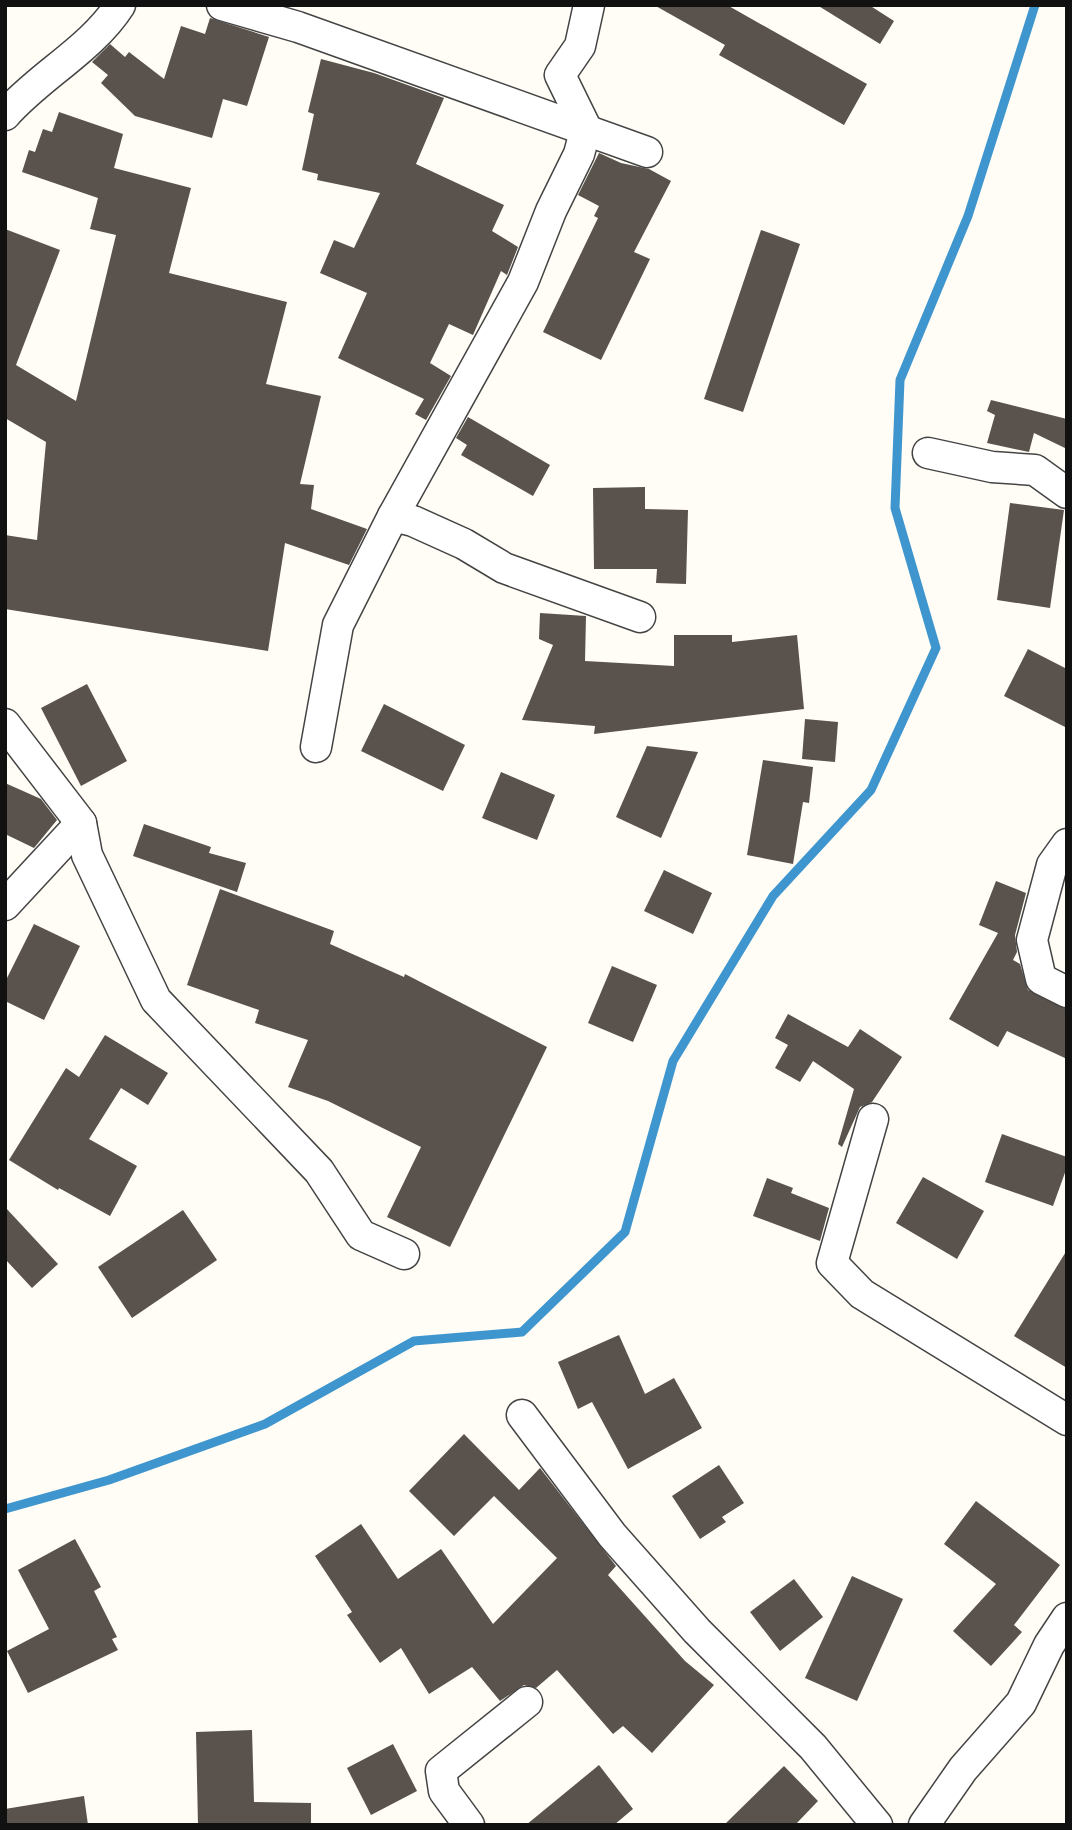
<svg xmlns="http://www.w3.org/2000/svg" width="1072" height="1830" font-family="'Roboto Serif',serif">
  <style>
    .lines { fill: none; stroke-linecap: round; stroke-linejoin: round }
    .stream { stroke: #3f96cf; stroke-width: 9 }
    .building { fill: #5a524d }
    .street-casing { stroke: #444; stroke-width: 33 }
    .street { stroke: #fff; stroke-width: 30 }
  </style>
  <rect width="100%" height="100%" fill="#fffdf5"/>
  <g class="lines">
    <!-- stream -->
    <polyline class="stream" points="5,1509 109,1480 265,1424 414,1341 522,1332 625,1232 673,1061 773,896 871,790 936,648 895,508 900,380 968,216 1035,5"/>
  </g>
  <!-- building -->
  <g class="building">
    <polygon points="654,5 727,5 867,84 844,125 719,55 725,45"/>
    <polygon points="817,5 869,5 894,21 880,44"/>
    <polygon points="210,18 269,37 247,106 223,99 212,138 135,116 101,83 108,75 92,62 110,44 125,57 129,52 164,79 181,26 205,34"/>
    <polygon points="321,59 374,73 444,98 416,164 504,205 492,231 518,247 507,275 501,271 473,335 449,324 430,363 451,376 426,420 415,414 424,399 338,358 367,293 320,273 334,240 354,248 380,193 317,180 318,174 302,170 314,114 308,112"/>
    <polygon points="59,112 123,134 114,168 191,188 169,273 287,302 266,384 321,396 300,484 314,485 311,509 367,529 349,565 285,543 268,651 5,609 5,535 37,540 46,442 5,418 5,229 60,250 16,365 76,401 116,235 90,229 98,198 22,172 29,150 35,152 43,129 52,132"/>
    <polygon points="599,153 621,163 649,169 671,181 634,252 650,259 601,360 543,332 598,218 594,216 599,206 578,195"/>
    <polygon points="761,230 800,244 743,412 704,399"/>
    <polygon points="991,400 1067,419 1067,449 1034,433 1029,452 987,443 995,415 987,411"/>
    <polygon points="468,417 550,465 533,496 461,455 467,445 456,438"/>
    <polygon points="645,487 645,509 688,510 686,584 656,583 657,569 594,569 593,488"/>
    <polygon points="1010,503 1064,510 1050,608 997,600"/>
    <polygon points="540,613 586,616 585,661 674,666 674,635 732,635 732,642 797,635 804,709 594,734 595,726 522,720 553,645 539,639"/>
    <polygon points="1028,649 1067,669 1067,728 1004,696"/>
    <polygon points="87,684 127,761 81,786 41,708"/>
    <polygon points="384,704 465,745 443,791 361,751"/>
    <polygon points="805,719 838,722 835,762 802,759"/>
    <polygon points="647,746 698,752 661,838 616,817"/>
    <polygon points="763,760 813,767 809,803 803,802 793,864 747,855"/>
    <polygon points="501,772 555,795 537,840 482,818"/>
    <polygon points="5,783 41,799 57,820 34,848 5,834"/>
    <polygon points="144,824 211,847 209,853 246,863 237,892 133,856"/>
    <polygon points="664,870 712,893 693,934 644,911"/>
    <polygon points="996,881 1026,893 1015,935 1017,952 1013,960 1020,964 1028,990 1067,1009 1067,1059 1007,1031 998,1047 949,1019 998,933 979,925"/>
    <polygon points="220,889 334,931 330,944 404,977 405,974 547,1047 450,1247 387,1217 421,1147 328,1101 288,1087 308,1040 255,1023 259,1010 187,985"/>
    <polygon points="34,924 80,946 44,1020 5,1001 5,982"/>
    <polygon points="612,966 657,985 633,1042 588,1023"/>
    <polygon points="788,1014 848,1047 860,1029 902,1057 872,1102 860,1107 842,1147 838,1144 854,1089 813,1061 800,1082 775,1068 788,1045 775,1038"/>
    <polygon points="105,1035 168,1073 148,1105 121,1088 89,1139 137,1166 110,1216 59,1188 58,1190 9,1160 66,1068 79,1077"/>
    <polygon points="1002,1134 1067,1157 1067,1167 1053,1206 985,1182"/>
    <polygon points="923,1177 984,1211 957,1259 896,1223"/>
    <polygon points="767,1178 793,1188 791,1193 829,1208 820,1241 753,1216"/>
    <polygon points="5,1207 58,1264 32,1288 5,1259"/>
    <polygon points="183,1210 217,1260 132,1318 98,1267"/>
    <polygon points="1067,1250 1067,1368 1014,1336"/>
    <polygon points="619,1335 645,1394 674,1378 702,1428 628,1469 592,1402 578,1409 558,1362"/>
    <polygon points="464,1434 519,1490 540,1468 616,1566 608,1575 685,1661 714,1685 652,1753 623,1726 613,1734 557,1670 536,1688 524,1685 500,1701 472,1667 429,1694 401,1648 380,1663 347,1615 352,1612 315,1556 361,1524 398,1579 441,1549 493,1624 557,1558 494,1496 454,1536 409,1491"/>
    <polygon points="719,1465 744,1503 722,1517 726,1522 700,1539 672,1496"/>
    <polygon points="976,1501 1060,1565 1014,1625 1022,1632 991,1666 953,1631 996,1584 944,1544"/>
    <polygon points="75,1539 101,1587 94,1591 117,1637 112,1639 118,1650 28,1693 7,1651 49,1629 18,1570"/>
    <polygon points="852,1576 903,1599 857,1701 805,1678"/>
    <polygon points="794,1579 823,1617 780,1651 750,1612"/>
    <polygon points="252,1730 254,1802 311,1803 311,1825 198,1825 196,1732"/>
    <polygon points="393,1744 417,1791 371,1815 347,1768"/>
    <polygon points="599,1765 633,1809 614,1825 526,1825"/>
    <polygon points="784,1766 818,1801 795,1825 724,1825"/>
    <polygon points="84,1796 88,1825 5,1825 5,1809"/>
  </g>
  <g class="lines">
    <!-- street casing -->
    <g class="street-casing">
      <g id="street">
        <polyline points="222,5 298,27 647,152"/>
        <path d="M 5,115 C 40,75 91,50 120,5"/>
        <polyline points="928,453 992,467 1035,470 1067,493"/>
        <polyline points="393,516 413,521 464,544 504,568 640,617"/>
        <polyline points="5,724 81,823 87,855 156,1000 319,1171 361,1235 404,1254"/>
        <polyline points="316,747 338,625 393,516 523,282 551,211 579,154 586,128 560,75 580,46 589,5"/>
        <polyline points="1067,844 1052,865 1032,940 1041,979 1067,992"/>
        <polyline points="5,905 81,823"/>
        <polyline points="873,1119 832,1263 862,1294 1067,1420"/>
        <polyline points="522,1415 612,1535 697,1631 813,1747 877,1825"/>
        <polyline points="469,1825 444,1791 441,1771 527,1702"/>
        <polyline points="924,1825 963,1769 1021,1703 1049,1645 1067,1618"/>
      </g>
    </g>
    <!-- street -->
    <use href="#street" class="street"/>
  </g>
  <!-- border -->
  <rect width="1072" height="1830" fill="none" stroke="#111111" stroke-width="14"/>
</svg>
